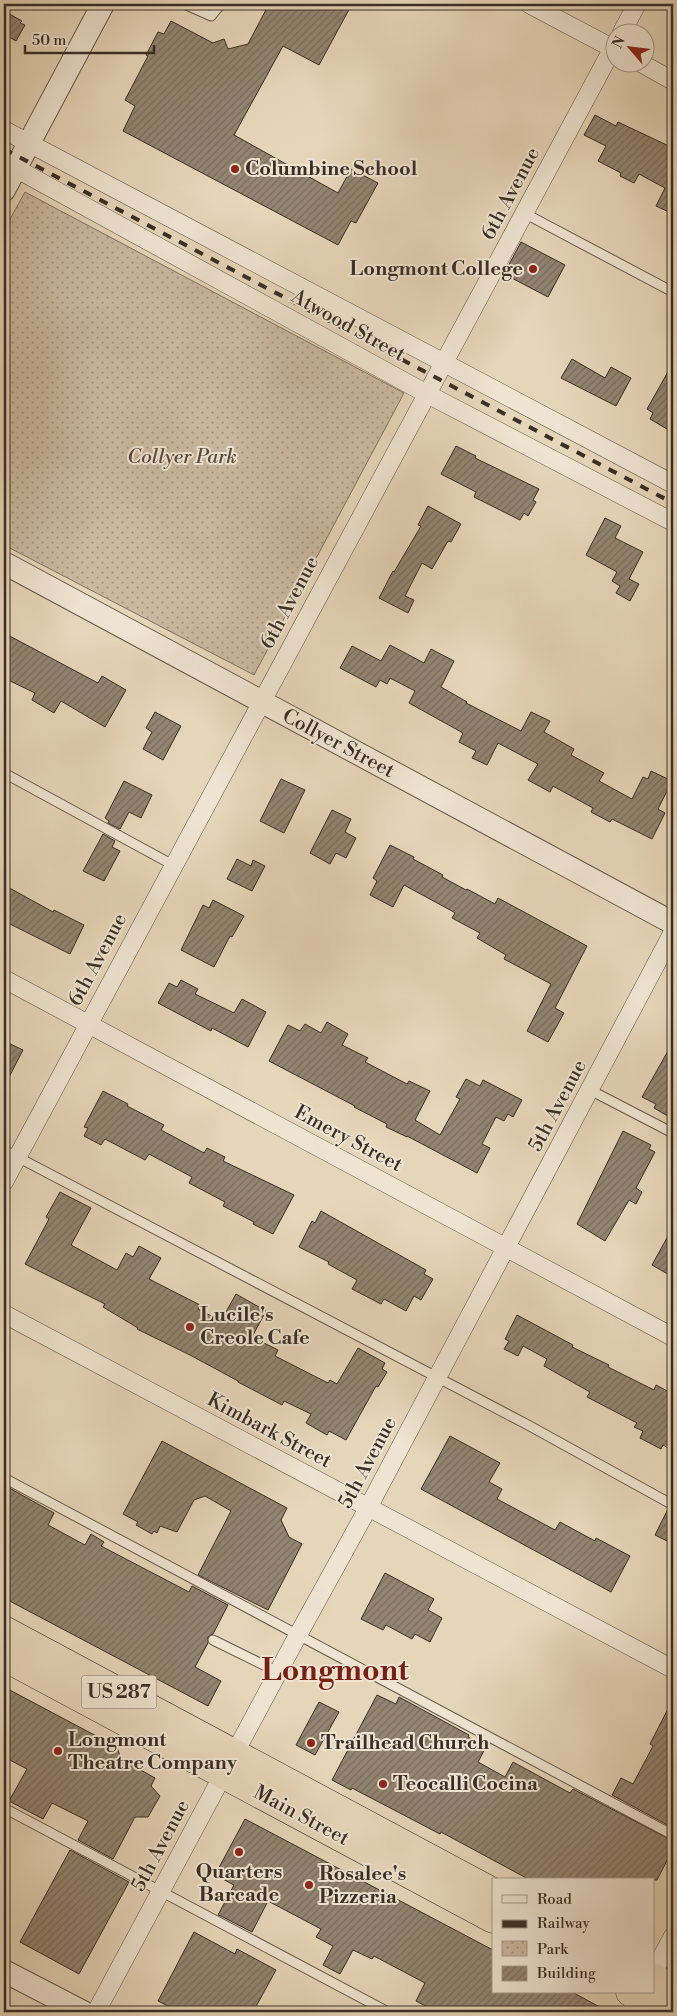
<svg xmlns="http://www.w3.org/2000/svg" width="677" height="2016" font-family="'Libre Bodoni',serif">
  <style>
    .park { fill: url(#park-dots); stroke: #827462 }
    .building { fill: url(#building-hatch); stroke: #3a2e25 }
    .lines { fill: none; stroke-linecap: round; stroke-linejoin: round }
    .service-casing { stroke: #65584a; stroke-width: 11 }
    .minor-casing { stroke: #65584a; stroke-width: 19 }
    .tertiary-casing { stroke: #65584a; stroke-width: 24 }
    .trunk-casing { stroke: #3a2e25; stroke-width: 29 }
    .service { stroke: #efe4d2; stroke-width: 9 }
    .minor { stroke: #efe4d2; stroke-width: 18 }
    .tertiary { stroke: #efe4d2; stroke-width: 22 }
    .trunk { stroke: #e6d6b9; stroke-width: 28 }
    .rail { stroke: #3a2e25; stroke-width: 4; stroke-dasharray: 9 9; stroke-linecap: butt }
    .poi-dot { fill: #8f2418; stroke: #efe4d2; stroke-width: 2 }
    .labels { text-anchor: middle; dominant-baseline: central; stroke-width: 4; stroke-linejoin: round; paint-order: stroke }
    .shield { fill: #efe4d2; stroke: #706559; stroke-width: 1 }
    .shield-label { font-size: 19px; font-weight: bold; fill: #3a2e25 }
    .poi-label { font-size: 20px; font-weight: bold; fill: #3a2e25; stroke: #efe4d2; text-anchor: start }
    .street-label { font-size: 20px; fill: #3a2e25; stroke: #efe4d2 }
    .park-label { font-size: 20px; font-style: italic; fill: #574a3e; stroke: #efe4d2 }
    .town-label { font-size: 30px; font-weight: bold; fill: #7a1f14; stroke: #efe4d2 }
  </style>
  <defs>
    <pattern id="park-dots" width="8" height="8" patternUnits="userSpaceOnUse" patternTransform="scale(1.25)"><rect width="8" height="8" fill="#c9b9a0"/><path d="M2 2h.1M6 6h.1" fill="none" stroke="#a49782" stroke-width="1.8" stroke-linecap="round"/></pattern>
    <pattern id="building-hatch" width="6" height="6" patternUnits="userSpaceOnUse" patternTransform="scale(1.25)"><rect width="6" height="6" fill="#938572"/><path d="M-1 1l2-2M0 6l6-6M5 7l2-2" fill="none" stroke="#796d5d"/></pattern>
  </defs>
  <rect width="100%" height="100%" fill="#e6d6b9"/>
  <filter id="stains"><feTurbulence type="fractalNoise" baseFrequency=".004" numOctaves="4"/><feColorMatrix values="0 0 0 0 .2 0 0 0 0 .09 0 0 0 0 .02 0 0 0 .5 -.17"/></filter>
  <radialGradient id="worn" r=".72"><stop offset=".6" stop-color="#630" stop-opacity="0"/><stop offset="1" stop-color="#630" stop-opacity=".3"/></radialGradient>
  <!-- park -->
  <polygon class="park" points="25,192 404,393 254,675 4,545 4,230"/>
  <!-- building -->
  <g class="building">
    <polygon points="269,4 352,4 319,65 283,46 234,135 338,193 351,169 378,183 356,223 351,221 338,245 123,131 135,106 125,100 148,56 146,55 158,32 164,34 171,21 213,43 224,39 228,49 248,44"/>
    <polygon points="4,11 22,21 20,23 25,25 16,41 4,34"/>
    <polygon points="595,115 616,126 618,122 673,148 673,214 656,206 665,188 639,174 634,183 620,176 621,173 598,161 606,146 584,135"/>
    <polygon points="521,242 565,265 548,297 504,274"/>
    <polygon points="572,359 605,378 611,367 631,378 616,406 561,378"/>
    <polygon points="673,363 673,418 667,429 650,419 653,413 647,409"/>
    <polygon points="456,446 476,456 475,458 539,489 533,500 536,502 528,516 524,513 520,520 474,497 476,492 441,474"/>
    <polygon points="428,506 461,524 451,542 448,541 432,569 422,563 405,596 414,600 408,613 379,598 393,571 394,572 421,526 418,525"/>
    <polygon points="605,518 621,526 615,538 643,552 629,579 639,584 630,601 616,593 620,586 612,581 617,572 586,555"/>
    <polygon points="4,633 98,683 102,676 126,690 105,727 61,701 54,713 32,700 35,693 4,678"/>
    <polygon points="390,645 424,663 431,649 454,661 441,687 467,702 466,703 521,731 531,712 550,721 544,732 574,749 571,755 604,773 599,781 632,799 643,777 648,779 651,771 672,781 658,809 665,813 652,839 612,819 610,822 591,812 593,808 553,786 550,792 528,780 538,764 498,743 487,765 472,758 476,751 459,742 463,733 409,703 415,691 390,678 387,684 380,680 376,687 340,668 352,646 381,661"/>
    <polygon points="155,712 181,726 163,760 143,749 152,732 146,728"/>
    <polygon points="281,779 305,790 284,833 260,821"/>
    <polygon points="124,781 152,795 141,818 129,812 120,829 108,823 109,821 105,818"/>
    <polygon points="332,810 351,819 345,832 356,838 346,858 336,853 330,864 310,853"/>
    <polygon points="103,834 115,841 112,847 120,851 104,881 83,871"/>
    <polygon points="390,845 414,857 413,859 443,875 442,877 466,890 467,889 495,904 498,898 587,946 555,1008 564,1013 548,1042 527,1031 551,984 504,959 506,955 477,938 480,933 452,918 455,913 452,911 404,885 393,907 370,895 377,881 373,878"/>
    <polygon points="237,859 251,866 253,860 265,866 252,891 227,879"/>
    <polygon points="4,885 53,912 54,910 84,925 70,954 4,921"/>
    <polygon points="213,900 244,916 232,937 230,936 214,967 181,950 203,905 209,908"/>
    <polygon points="181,980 198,989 195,994 234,1013 242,999 266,1012 248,1047 212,1028 211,1031 158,1003 169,983 177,987"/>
    <polygon points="327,1022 348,1034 342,1045 368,1058 365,1062 407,1084 409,1081 430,1091 415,1120 440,1135 460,1099 456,1097 466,1079 480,1086 483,1080 522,1100 513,1117 508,1114 504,1121 496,1117 482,1144 490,1148 477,1173 407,1136 407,1137 386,1127 387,1124 354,1107 355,1106 269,1061 288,1025 300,1031 305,1024 321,1033"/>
    <polygon points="4,1041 23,1050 4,1087"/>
    <polygon points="673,1042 673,1119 654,1108 656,1104 642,1097"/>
    <polygon points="103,1091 128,1104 127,1106 164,1125 161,1130 204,1153 207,1148 225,1157 223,1161 294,1195 273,1234 253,1224 254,1222 223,1206 225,1202 189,1183 192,1177 149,1154 145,1160 105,1139 101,1145 84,1136 88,1128 84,1127"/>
    <polygon points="623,1131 651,1145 649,1149 655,1152 636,1188 642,1192 636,1204 629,1200 605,1241 577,1224"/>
    <polygon points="60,1192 91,1208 71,1245 117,1270 126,1253 133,1257 139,1246 161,1258 149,1279 200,1305 198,1309 221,1321 236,1294 266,1311 252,1337 278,1350 275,1356 328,1383 330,1380 337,1384 358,1348 385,1363 382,1369 387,1372 378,1387 376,1386 346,1440 329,1431 327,1435 306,1423 311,1414 284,1401 282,1405 238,1382 238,1381 190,1355 137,1329 138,1328 103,1307 105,1304 25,1264 49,1219 46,1217"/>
    <polygon points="321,1211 426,1270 424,1274 433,1279 421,1300 414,1296 406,1311 384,1299 381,1304 352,1289 357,1280 328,1264 329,1262 299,1247 312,1221 315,1223"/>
    <polygon points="673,1227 673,1277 652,1265"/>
    <polygon points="517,1315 573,1345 572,1347 609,1365 608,1367 654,1390 656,1385 673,1394 673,1451 663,1445 661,1449 640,1438 643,1431 634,1427 637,1423 587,1397 590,1392 544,1366 547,1359 523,1346 518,1356 504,1349 509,1341 505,1339"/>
    <polygon points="450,1436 500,1463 489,1482 502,1489 497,1499 555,1530 560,1522 595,1541 596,1538 630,1556 611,1592 421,1489"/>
    <polygon points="162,1441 287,1508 281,1520 289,1537 302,1544 268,1610 198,1575 231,1511 205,1496 194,1500 177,1532 160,1526 157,1533 154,1531 152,1534 136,1525 138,1522 123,1514"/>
    <polygon points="4,1485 54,1513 48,1525 85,1545 91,1534 104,1542 101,1546 189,1592 192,1586 228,1605 213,1634 208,1637 208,1643 195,1667 221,1681 208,1706 4,1598"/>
    <polygon points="668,1509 673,1511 673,1544 655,1535"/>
    <polygon points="385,1573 434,1599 428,1610 442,1618 430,1642 415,1634 412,1639 386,1625 383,1630 361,1619"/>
    <polygon points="4,1687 117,1747 121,1759 155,1778 151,1786 160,1796 148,1817 135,1817 113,1859 78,1840 88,1821 52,1803 43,1819 9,1801 27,1769 4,1757"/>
    <polygon points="377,1695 396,1704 399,1697 469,1735 468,1737 486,1747 478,1762 505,1777 513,1762 570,1793 573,1789 673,1841 673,1849 657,1880 530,1880 441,1832 440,1834 352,1788 351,1790 332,1780"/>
    <polygon points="673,1699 673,1828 612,1795 621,1778 633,1784 653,1746 650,1744"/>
    <polygon points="319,1702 339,1712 315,1755 296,1745"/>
    <polygon points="245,1819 493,1950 493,1992 572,1992 609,2012 437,2012 416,2001 425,1983 374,1956 372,1959 353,1950 340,1974 323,1965 333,1946 316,1937 321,1929 268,1901 252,1932 221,1916 218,1915 234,1885 215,1875"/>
    <polygon points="70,1850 129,1882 79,1974 20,1942"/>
    <polygon points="194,1932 235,1954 237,1949 276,1970 253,2012 180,2012 158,2001"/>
  </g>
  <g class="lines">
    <!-- service casing -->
    <g class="service-casing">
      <g id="service">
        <polyline points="184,4 211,16 221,4"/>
        <polyline points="524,213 673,292"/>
        <polyline points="4,773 173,865"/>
        <polyline points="590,1090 673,1133"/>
        <polyline points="4,1150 528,1425 673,1505"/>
        <polyline points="4,1478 673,1835"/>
        <polyline points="213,1640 278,1672"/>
        <polyline points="4,1808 388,2012"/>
      </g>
    </g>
    <!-- minor casing -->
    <g class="minor-casing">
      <g id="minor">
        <polyline points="529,4 614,49"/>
        <polyline points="622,32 637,4"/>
        <polyline points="639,62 673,81"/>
        <polyline points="4,130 673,484"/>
        <polyline points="4,162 427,394 673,522"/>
        <polyline points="4,979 673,1337"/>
        <polyline points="4,1182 614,46"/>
        <polyline points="4,1314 673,1669"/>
        <polyline points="653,1973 673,1936"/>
        <polyline points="96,2012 298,1635 368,1508 673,932"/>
        <polyline points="631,2012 643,1992"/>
      </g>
    </g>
    <!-- tertiary casing -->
    <g class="tertiary-casing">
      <g id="tertiary">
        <polyline points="4,190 103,4"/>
        <polyline points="4,563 673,923"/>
        <polyline points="4,1971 83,2012"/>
      </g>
    </g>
    <!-- trunk casing -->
    <g class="trunk-casing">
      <g id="trunk">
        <polyline points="4,1630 493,1892"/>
        <polyline points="4,1657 493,1919"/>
        <polyline points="653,1977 673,1988"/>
        <polyline points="630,1992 668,2012"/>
      </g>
    </g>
    <!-- service -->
    <use href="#service" class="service"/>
    <!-- minor -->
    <use href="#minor" class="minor"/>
    <!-- tertiary -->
    <use href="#tertiary" class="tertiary"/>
    <!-- trunk -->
    <use href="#trunk" class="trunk"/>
    <!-- rail -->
    <polyline class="rail" points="4,149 673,503"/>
  </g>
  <!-- markers -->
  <g class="poi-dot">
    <circle cx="235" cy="169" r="5"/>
    <circle cx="533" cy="269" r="5"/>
    <circle cx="190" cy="1327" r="5"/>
    <circle cx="311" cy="1743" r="5"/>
    <circle cx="58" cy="1751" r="5"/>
    <circle cx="383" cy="1784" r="5"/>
    <circle cx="239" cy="1852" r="5"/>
    <circle cx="309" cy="1885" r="5"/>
  </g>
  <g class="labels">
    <!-- shield labels -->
    <rect class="shield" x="81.5" y="1675.5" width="75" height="33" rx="4"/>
    <g class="shield-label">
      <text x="119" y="1692">US 287</text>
    </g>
    <!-- poi labels -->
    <g class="poi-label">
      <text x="245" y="169">Columbine School</text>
      <text x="523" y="269" text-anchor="end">Longmont College</text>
      <text x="200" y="1315">Lucile's<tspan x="200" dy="23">Creole Cafe</tspan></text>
      <text x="68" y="1740">Longmont<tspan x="68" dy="23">Theatre Company</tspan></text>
      <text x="321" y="1743">Trailhead Church</text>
      <text x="393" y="1784">Teocalli Cocina</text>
      <text x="239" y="1872" text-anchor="middle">Quarters<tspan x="239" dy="23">Barcade</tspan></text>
      <text x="319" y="1874">Rosalee's<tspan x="319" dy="23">Pizzeria</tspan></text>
    </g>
    <!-- street labels -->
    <g class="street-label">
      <text transform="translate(511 194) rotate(-62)">6th Avenue</text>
      <text transform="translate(348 326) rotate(29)">Atwood Street</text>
      <text transform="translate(290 603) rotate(-62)">6th Avenue</text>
      <text transform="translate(338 744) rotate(28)">Collyer Street</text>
      <text transform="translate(98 960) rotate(-62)">6th Avenue</text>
      <text transform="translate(558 1106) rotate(-62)">5th Avenue</text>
      <text transform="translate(348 1139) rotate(28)">Emery Street</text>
      <text transform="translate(269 1431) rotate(28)">Kimbark Street</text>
      <text transform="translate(368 1463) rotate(-62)">5th Avenue</text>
      <text transform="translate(301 1816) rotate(28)">Main Street</text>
      <text transform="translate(161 1846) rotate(-62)">5th Avenue</text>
    </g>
    <!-- park labels -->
    <g class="park-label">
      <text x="182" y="457">Collyer Park</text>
    </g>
    <!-- town labels -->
    <g class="town-label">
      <text x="335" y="1671">Longmont</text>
    </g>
  </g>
  <!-- margin -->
  <rect width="677" height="2016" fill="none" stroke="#e6d6b9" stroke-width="20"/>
  <rect x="5" y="5" width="667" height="2006" fill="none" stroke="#3a2e25" stroke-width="2.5"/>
  <rect x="10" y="10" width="657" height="1996" fill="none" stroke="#3a2e25"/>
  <!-- legend -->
  <rect x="492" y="1878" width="162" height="115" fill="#efe4d2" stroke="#a79b8d"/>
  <rect x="502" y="1895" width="25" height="8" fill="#efe4d2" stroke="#a79b8d"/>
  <text x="537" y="1904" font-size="15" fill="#3a2e25">Road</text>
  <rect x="502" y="1920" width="25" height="8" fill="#3a2e25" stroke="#a79b8d"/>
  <text x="537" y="1928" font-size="15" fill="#3a2e25">Railway</text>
  <rect x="502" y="1941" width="25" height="15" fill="url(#park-dots)" stroke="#a79b8d"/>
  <text x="537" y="1954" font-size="15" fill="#3a2e25">Park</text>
  <rect x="502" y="1966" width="25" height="15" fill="url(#building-hatch)" stroke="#a79b8d"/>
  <text x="537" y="1978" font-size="15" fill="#3a2e25">Building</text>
  <!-- north arrow -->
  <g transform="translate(630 48) rotate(298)"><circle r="24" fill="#efe4d2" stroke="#a79b8d"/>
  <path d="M0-4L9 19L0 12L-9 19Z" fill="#8f2418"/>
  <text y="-8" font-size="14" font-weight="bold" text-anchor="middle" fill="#3a2e25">N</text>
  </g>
  <!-- scale -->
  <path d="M25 45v8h129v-8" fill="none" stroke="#3a2e25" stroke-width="2.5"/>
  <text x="32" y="45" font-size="15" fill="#3a2e25" stroke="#efe4d2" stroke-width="4" paint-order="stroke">50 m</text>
  <rect width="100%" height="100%" filter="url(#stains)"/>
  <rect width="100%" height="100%" fill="url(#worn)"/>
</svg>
